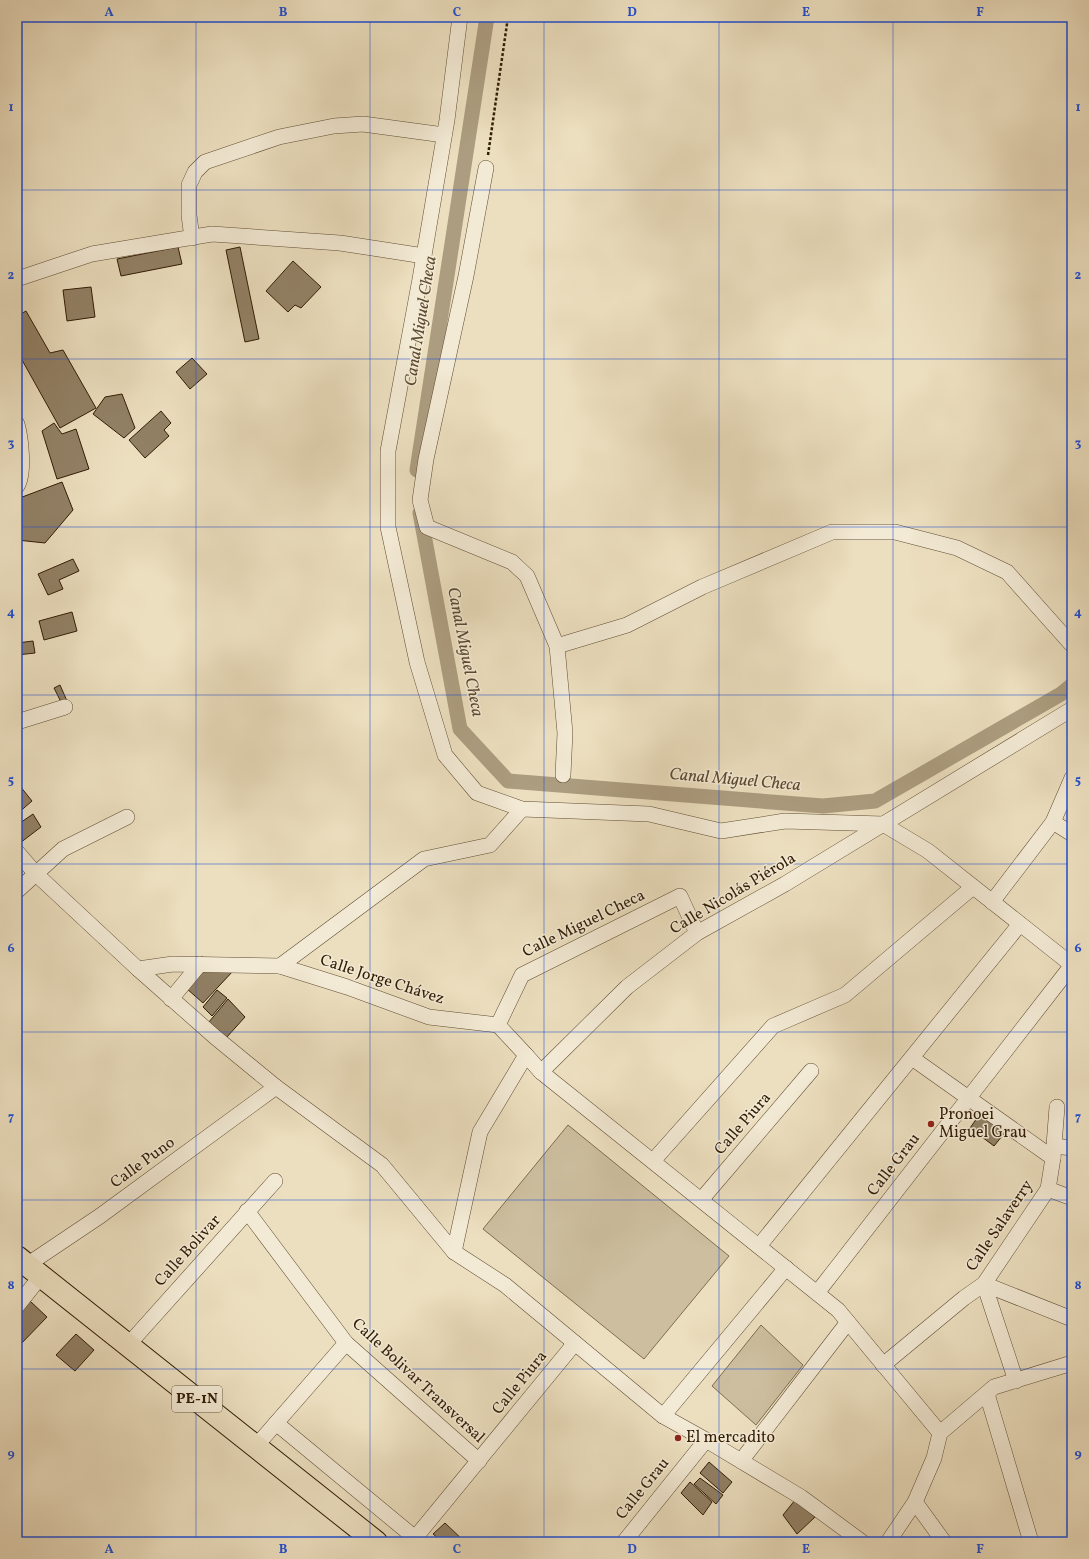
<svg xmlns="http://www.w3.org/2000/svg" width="1089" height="1559" font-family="Vollkorn,serif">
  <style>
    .green { fill: #ccbe9f; stroke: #7e6d52 }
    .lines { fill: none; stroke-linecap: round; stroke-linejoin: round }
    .canal { stroke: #ac9d80; stroke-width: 15 }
    .building { fill: #928166; stroke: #311c05 }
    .minor-casing { stroke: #604d34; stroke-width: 16 }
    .trunk-casing { stroke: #311c05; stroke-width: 24 }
    .path { stroke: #311c05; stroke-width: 2.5; stroke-dasharray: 3 2; stroke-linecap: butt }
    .minor { stroke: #f3ead5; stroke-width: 15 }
    .trunk { stroke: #ecdfbf; stroke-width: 22 }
    .grid { fill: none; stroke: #1d4ed8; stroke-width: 1; stroke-opacity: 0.55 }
    .poi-dot { fill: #8f2418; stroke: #f3ead5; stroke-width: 1.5 }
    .labels { text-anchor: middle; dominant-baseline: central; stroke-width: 3; stroke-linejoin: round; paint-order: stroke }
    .shield { fill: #f3ead5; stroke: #6b5a43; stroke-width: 1 }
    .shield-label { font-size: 15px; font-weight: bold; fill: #311c05 }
    .street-label { font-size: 16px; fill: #311c05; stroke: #f3ead5 }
    .poi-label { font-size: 16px; fill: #311c05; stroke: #f3ead5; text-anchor: start }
    .water-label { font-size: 17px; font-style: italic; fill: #5c4930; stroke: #f3ead5 }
    .neatline { fill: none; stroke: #1d4ed8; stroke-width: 1.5 }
    .grid-label { font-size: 13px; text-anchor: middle; font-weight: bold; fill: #1d4ed8 }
  </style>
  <rect width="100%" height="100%" fill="#ecdfbf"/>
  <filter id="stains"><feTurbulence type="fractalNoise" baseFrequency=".005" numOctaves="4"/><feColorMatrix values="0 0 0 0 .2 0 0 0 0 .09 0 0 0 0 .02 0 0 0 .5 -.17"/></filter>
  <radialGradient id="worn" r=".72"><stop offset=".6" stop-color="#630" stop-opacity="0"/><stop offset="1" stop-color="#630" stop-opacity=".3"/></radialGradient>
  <!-- green -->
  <g class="green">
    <polygon points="568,1125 729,1256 644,1359 483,1229"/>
    <polygon points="761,1325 803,1365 756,1425 712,1386"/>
  </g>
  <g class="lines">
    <!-- canal -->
    <g class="canal">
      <polyline points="417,470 487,17"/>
      <polyline points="420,513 460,729 508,781 823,806 875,801 1061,694 1072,685"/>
    </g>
  </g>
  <!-- building -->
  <g class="building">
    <polygon points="178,247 182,264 121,276 117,259"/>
    <polygon points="240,247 259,339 245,342 226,250"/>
    <polygon points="293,261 321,287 301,308 295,305 288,312 266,291"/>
    <polygon points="91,287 95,317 67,321 63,290"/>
    <polygon points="26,311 50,353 63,350 96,408 60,428 17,351 17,316"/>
    <polygon points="192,358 207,374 190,389 176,372"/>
    <polygon points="122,394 135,428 124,438 93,414 105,397"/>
    <polygon points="161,411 171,423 164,430 169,436 145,458 129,440"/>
    <polygon points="54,423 62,434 76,429 89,469 57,479 42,431"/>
    <polygon points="62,482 73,510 45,543 17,540 17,499"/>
    <polygon points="73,559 79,571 59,580 63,589 48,595 38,574"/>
    <polygon points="72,612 77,631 44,640 39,621"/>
    <polygon points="33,641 35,653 17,655 17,643"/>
    <polygon points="60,685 67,701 62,704 54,688"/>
    <polygon points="20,786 32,801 17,814 17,789"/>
    <polygon points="33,814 41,827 20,843 17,838 17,825"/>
    <polygon points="206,968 234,970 203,1003 186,988"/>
    <polygon points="217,990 227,998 212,1016 203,1007"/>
    <polygon points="228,999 245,1017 226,1038 209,1022"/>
    <polygon points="982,1111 1007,1130 994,1146 970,1128"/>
    <polygon points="30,1301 47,1317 17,1348 17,1315"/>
    <polygon points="76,1334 94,1350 75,1371 56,1355"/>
    <polygon points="709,1462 732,1482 723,1493 700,1473"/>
    <polygon points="700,1478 723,1495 716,1504 694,1484"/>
    <polygon points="690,1482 712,1502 703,1515 681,1493"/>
    <polygon points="795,1500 815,1517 797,1534 783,1515"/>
    <polygon points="445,1523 465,1542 443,1542 433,1534"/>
  </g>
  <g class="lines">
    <!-- minor casing -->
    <g class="minor-casing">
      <g id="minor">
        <polyline points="460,17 447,120 420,279 388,451 388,527 417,662 445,755 477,793 522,809 649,814 721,831 785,821 883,824 928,851 1072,965"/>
        <polyline points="486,168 466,276 426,459 420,500 427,527 512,562 527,576 557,646 565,733 563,775"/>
        <polyline points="192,238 189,215 189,185 195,172 205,162 279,137 334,126 363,124 444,135"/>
        <polyline points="17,279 92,254 212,234 340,243 424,256"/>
        <path d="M 17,424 C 21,438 25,474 17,486"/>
        <polyline points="557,646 627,625 702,587 832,532 895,532 957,548 1007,572 1072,645"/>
        <polyline points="17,722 65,707"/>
        <polyline points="1053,822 1072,834"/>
        <polyline points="17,852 36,874 138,969 215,1037 276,1087 382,1165 454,1252 505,1285 663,1416 706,1440 801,1497 862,1542"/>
        <polyline points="17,891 63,849 127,817"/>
        <polyline points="992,902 1053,822 1072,778"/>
        <polyline points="280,966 424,859 490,845 522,809"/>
        <polyline points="138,969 173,964 280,966 347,987 429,1017 498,1025"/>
        <polyline points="171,999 200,964"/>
        <polyline points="526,1055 541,1072 838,1310 940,1433"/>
        <polyline points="912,1058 1053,1158"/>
        <polyline points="541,1072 627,987 697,933 785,884 1072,709"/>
        <polyline points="1054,1146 1072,1148"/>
        <polyline points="653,1161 773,1026 845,995 973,887"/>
        <polyline points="1048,1189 1072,1198"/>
        <polyline points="701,1200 811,1071"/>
        <polyline points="247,1211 346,1343 479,1461"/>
        <polyline points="759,1246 1020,924"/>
        <polyline points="454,1252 480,1132 526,1055 498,1025 522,975 680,896 697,933"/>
        <polyline points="27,1265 100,1216 276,1087"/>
        <polyline points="984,1284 1016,1381"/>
        <polyline points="984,1284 1072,1319"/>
        <polyline points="817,1293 1072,965"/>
        <polyline points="17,1306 41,1276"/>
        <polyline points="128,1345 275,1181"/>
        <polyline points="883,1365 964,1298 984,1284 1048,1189 1053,1158 1057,1107"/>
        <polyline points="987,1394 1031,1542"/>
        <polyline points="663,1416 786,1268"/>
        <polyline points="276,1423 420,1542"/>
        <polyline points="256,1446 346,1343"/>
        <polyline points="741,1461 848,1322"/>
        <polyline points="915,1502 944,1542"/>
        <polyline points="415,1538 575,1343"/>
        <polyline points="624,1542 706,1440"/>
        <polyline points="888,1542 915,1502 934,1458 940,1433 994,1387 1072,1363"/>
      </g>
    </g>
    <!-- trunk casing -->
    <g class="trunk-casing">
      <polyline id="trunk" points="17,1257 376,1542"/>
    </g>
    <!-- path -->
    <polyline class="path" points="488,155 508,17"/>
    <!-- minor -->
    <use href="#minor" class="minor"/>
    <!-- trunk -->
    <use href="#trunk" class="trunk"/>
  </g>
  <!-- grid -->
  <path class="grid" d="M 196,17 L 196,1542M 370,17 L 370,1542M 544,17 L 544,1542M 719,17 L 719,1542M 893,17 L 893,1542M 17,190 L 1072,190M 17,359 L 1072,359M 17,527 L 1072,527M 17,695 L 1072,695M 17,864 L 1072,864M 17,1032 L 1072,1032M 17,1200 L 1072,1200M 17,1369 L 1072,1369"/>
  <!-- markers -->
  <g class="poi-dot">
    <circle cx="931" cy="1124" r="4"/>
    <circle cx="678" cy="1438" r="4"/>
  </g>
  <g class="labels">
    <!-- shield labels -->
    <rect class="shield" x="172" y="1386" width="50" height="26" rx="3"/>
    <g class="shield-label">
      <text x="197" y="1399">PE-1N</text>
    </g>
    <!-- street labels -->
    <g class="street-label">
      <text transform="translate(733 894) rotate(-31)">Calle Nicolás Piérola</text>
      <text transform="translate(584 924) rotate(-26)">Calle Miguel Checa</text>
      <text transform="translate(382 980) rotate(18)">Calle Jorge Chávez</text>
      <text transform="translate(743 1124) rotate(-49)">Calle Piura</text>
      <text transform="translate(143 1163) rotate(-36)">Calle Puno</text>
      <text transform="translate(894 1165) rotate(-52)">Calle Grau</text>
      <text transform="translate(1000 1226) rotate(-56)">Calle Salaverry</text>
      <text transform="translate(188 1251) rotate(-48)">Calle Bolivar</text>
      <text transform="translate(418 1381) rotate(43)">Calle Bolivar Transversal</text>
      <text transform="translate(520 1383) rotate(-51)">Calle Piura</text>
      <text transform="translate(643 1489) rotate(-51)">Calle Grau</text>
    </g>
    <!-- poi labels -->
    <g class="poi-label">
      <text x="939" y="1115">Pronoei<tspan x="939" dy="18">Miguel Grau</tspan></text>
      <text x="686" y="1438">El mercadito</text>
    </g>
    <!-- water labels -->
    <g class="water-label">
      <text transform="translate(421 321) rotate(-81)">Canal Miguel Checa</text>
      <text transform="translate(465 652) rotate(79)">Canal Miguel Checa</text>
      <text transform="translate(735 780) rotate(5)">Canal Miguel Checa</text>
    </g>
  </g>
  <!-- margin -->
  <rect width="1089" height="1559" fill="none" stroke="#ecdfbf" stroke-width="44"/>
  <rect x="22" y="22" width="1045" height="1515" class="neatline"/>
  <g class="grid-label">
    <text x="109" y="16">A</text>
    <text x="283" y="16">B</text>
    <text x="457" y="16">C</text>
    <text x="632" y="16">D</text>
    <text x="806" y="16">E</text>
    <text x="980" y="16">F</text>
    <text x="11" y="111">1</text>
    <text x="1078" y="111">1</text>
    <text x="11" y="279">2</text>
    <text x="1078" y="279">2</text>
    <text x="11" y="447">3</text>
    <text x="1078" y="447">3</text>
    <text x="11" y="616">4</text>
    <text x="1078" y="616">4</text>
    <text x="11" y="784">5</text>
    <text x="1078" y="784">5</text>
    <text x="11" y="952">6</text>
    <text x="1078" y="952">6</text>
    <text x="11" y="1121">7</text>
    <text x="1078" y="1121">7</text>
    <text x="11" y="1289">8</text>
    <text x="1078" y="1289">8</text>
    <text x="11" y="1457">9</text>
    <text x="1078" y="1457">9</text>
    <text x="109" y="1553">A</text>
    <text x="283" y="1553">B</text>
    <text x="457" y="1553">C</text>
    <text x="632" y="1553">D</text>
    <text x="806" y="1553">E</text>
    <text x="980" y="1553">F</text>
  </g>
  <rect width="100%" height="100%" filter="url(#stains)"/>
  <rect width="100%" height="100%" fill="url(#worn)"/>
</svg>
